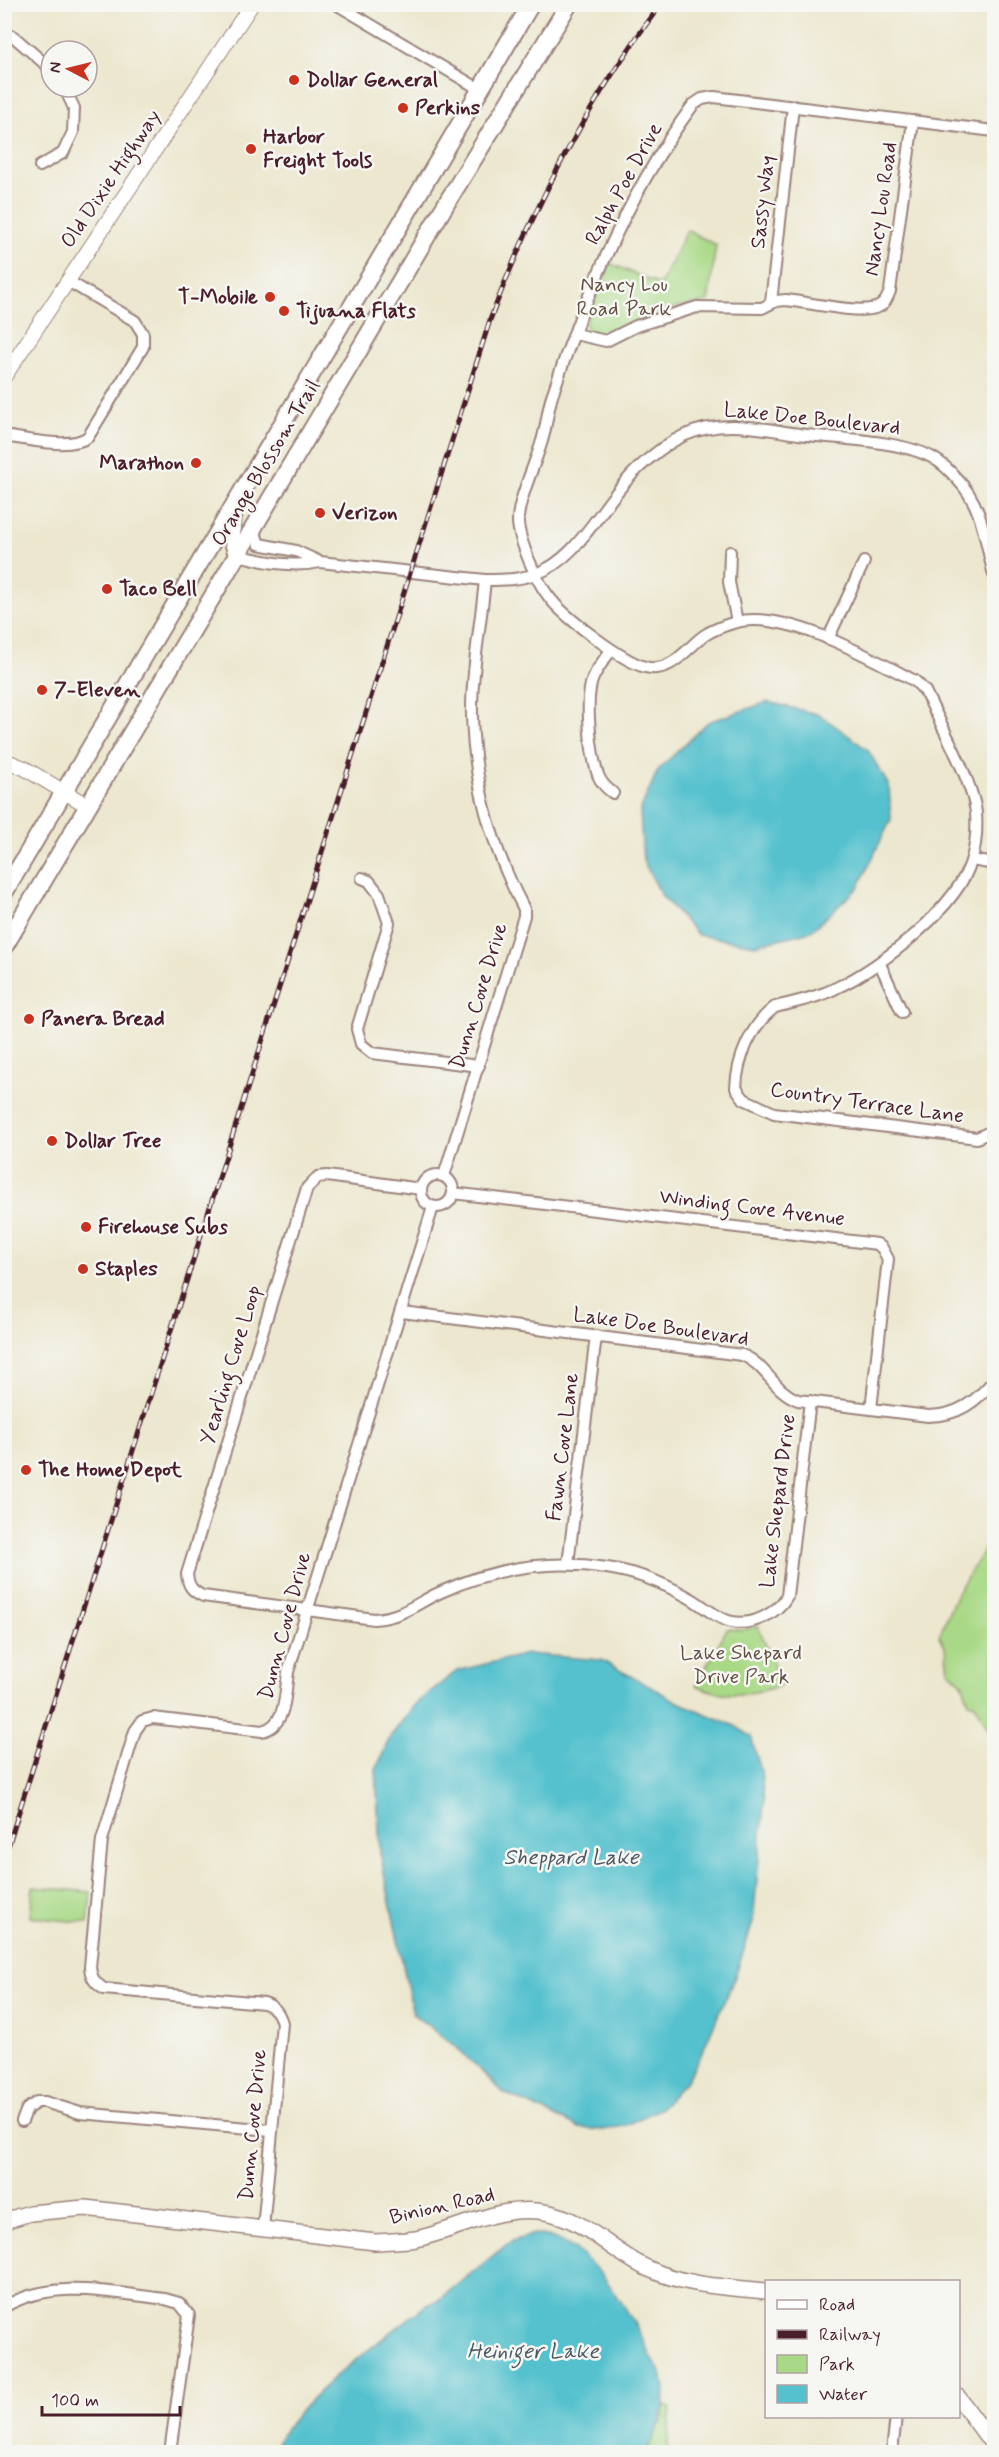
<svg xmlns="http://www.w3.org/2000/svg" width="999" height="2457" font-family="Mynerve,sans-serif">
  <style>
    .green { fill: #a9d986; stroke: #7a7c58; stroke-width: 1.5 }
    .water { fill: #55c1ce; stroke: #50707c; stroke-width: 1.5 }
    .lines { fill: none; stroke-linecap: round; stroke-linejoin: round }
    .minor-casing { stroke: #9b837c; stroke-width: 14 }
    .tertiary-casing { stroke: #9b837c; stroke-width: 16 }
    .secondary-casing { stroke: #9b837c; stroke-width: 18 }
    .primary-casing { stroke: #9b837c; stroke-width: 20 }
    .minor { stroke: #fff; stroke-width: 10 }
    .tertiary { stroke: #fff; stroke-width: 14 }
    .secondary { stroke: #fff; stroke-width: 15 }
    .primary { stroke: #fff; stroke-width: 16 }
    .rail-casing { stroke: #4a1f2b; stroke-width: 5 }
    .rail { stroke: #f6f6f2; stroke-width: 3; stroke-dasharray: 9; stroke-linecap: butt }
    .poi-dot { fill: #c8321e; stroke: #f6f6f2; stroke-width: 2 }
    .labels { text-anchor: middle; dominant-baseline: central; stroke-width: 5; stroke-linejoin: round; paint-order: stroke }
    .poi-label { font-size: 21px; font-weight: bold; fill: #4a1f2b; stroke: #f6f6f2; text-anchor: start }
    .street-label { font-size: 21px; fill: #4a1f2b; stroke: #f6f6f2 }
    .park-label { font-size: 21px; fill: #624e42; stroke: #f6f6f2 }
    .water-label { font-size: 22px; font-style: italic; fill: #4e5864; stroke: #f6f6f2 }
  </style>
  <rect width="100%" height="100%" fill="#f6f6f2"/>
  <filter id="ink" filterUnits="userSpaceOnUse"><feTurbulence type="fractalNoise" baseFrequency=".0167" numOctaves="2"/><feDisplacementMap in="SourceGraphic" scale="12" xChannelSelector="R" yChannelSelector="G"/><feConvolveMatrix kernelMatrix="1 2 1 2 8 2 1 2 1" color-interpolation-filters="sRGB"/></filter>
  <filter id="wash" filterUnits="userSpaceOnUse"><feTurbulence type="fractalNoise" baseFrequency=".008" numOctaves="4" result="noise"/><feDisplacementMap in="SourceGraphic" scale="24" xChannelSelector="R" yChannelSelector="G"/><feGaussianBlur stdDeviation="1.35" result="paint"/><feColorMatrix in="noise" values="0 0 0 0 0 0 0 0 0 0 0 0 0 0 0 0 0 1.4 0 .05"/><feComposite in="paint" operator="in"/></filter>
  <g filter="url(#wash)">
    <rect width="100%" height="100%" fill="#ece7ce"/>
    <!-- green -->
    <g class="green">
      <polygon points="687,230 716,245 708,302 683,306 650,315 603,336 588,331 585,323 610,263 660,285"/>
      <polygon points="994,1534 994,1739 975,1704 969,1702 962,1683 948,1670 945,1646 939,1636 957,1593"/>
      <path d="M 758,1626 L 782,1685 C 752,1695 725,1699 696,1685 L 727,1629 L 743,1630 Z"/>
      <polygon points="33,1887 91,1892 88,1923 30,1917"/>
      <polygon points="665,2406 671,2408 667,2452 646,2452 663,2418"/>
    </g>
    <!-- water -->
    <g class="water">
      <polygon points="768,702 820,715 868,750 889,786 891,819 858,888 811,931 755,945 698,935 662,896 643,860 640,811 658,770 708,722"/>
      <polygon points="527,1654 601,1660 680,1703 735,1726 751,1737 761,1771 764,1803 753,1922 736,1974 700,2057 685,2082 660,2109 624,2126 603,2130 580,2128 504,2093 456,2047 413,2014 380,1853 376,1770 390,1737 416,1703 457,1671"/>
      <path d="M 534,2234 C 588,2237 629,2310 650,2354 C 654,2363 662,2373 664,2383 C 668,2410 657,2429 646,2452 L 273,2452 C 292,2402 382,2340 425,2306 L 437,2301 L 510,2242 Z"/>
    </g>
  </g>
  <g filter="url(#ink)">
    <g class="lines">
      <!-- minor casing -->
      <g class="minor-casing">
        <g id="minor">
          <polyline points="336,4 481,90"/>
          <polyline points="4,33 14,37 51,69"/>
          <path d="M 994,131 L 714,97 L 702,99 L 693,105 C 630,190 586,293 553,393 C 547,410 547,427 541,444 C 535,464 517,503 518,522 C 519,541 537,582 549,597 C 563,616 622,661 645,667 C 672,674 686,648 705,635 C 714,629 726,625 736,622 C 787,610 869,657 915,681 L 925,691 C 939,721 973,782 976,813 C 977,828 976,844 972,858 C 959,907 880,968 836,988 C 817,998 795,1002 775,1007 C 751,1025 737,1059 736,1088 L 744,1099 L 774,1113 L 977,1138 L 994,1130"/>
          <polyline points="40,166 63,153 73,132 74,108 64,87"/>
          <polyline points="771,302 793,106"/>
          <path d="M 575,334 L 606,341 L 636,326 L 697,307 L 762,308 L 776,301 L 786,300 C 805,302 859,314 875,308 C 884,306 887,299 890,291 L 913,121"/>
          <path d="M 4,436 C 26,439 70,450 88,437 L 143,347 L 143,334 L 135,321 L 68,281"/>
          <path d="M 256,525 L 255,533 L 259,544 L 296,551 L 320,562 L 485,580 C 502,580 519,580 535,574 C 572,562 594,520 617,492 C 634,470 658,448 683,436 C 698,429 715,426 732,426 C 754,426 777,431 799,434 C 836,439 902,440 933,458 C 942,463 951,472 957,479 C 983,505 985,541 994,575"/>
          <polyline points="730,552 729,582 737,622"/>
          <path d="M 238,555 C 265,562 292,568 320,562"/>
          <polyline points="828,639 864,562"/>
          <path d="M 611,650 C 605,659 597,668 593,678 C 584,698 591,755 598,775 C 601,783 606,788 613,793"/>
          <polyline points="972,860 994,864"/>
          <polyline points="362,878 369,881 379,894 389,923 357,1029 361,1044 372,1053 479,1066"/>
          <polyline points="880,964 902,1012"/>
          <circle cx="437" cy="1191" r="16"/>
          <path d="M 444,1176 L 524,916 L 524,909 C 493,850 474,784 472,717 C 471,675 481,623 485,580"/>
          <path d="M 421,1189 L 327,1176 L 318,1177 L 307,1188 L 187,1574 C 188,1586 192,1591 203,1596 L 374,1619 C 404,1617 416,1603 441,1592 C 494,1568 549,1559 607,1568 C 635,1572 663,1583 688,1597 C 702,1604 716,1619 732,1622 C 752,1626 777,1614 787,1596 L 810,1401"/>
          <polyline points="453,1193 877,1244 882,1248 888,1259 871,1409"/>
          <path d="M 402,1312 L 742,1355 C 766,1364 773,1391 798,1400 L 928,1416 C 958,1416 977,1401 994,1380"/>
          <polyline points="568,1564 596,1336"/>
          <polyline points="22,2121 27,2109 37,2102 45,2102 80,2113 272,2130"/>
          <path d="M 263,2229 L 282,2023 C 279,2012 274,2006 264,2003 L 104,1989 C 95,1983 91,1978 90,1967 L 102,1840 L 135,1731 L 142,1721 L 153,1718 L 262,1731 C 287,1726 285,1692 288,1672 L 433,1207"/>
          <path d="M 4,2307 C 53,2278 112,2293 165,2299 L 179,2303 L 189,2315 L 170,2452"/>
          <polyline points="892,2452 896,2416"/>
        </g>
      </g>
      <!-- tertiary casing -->
      <g class="tertiary-casing">
        <g id="tertiary">
          <polyline points="4,377 252,4"/>
          <polyline points="4,760 24,768 88,806"/>
        </g>
      </g>
      <!-- secondary casing -->
      <g class="secondary-casing">
        <g id="secondary">
          <path d="M 4,2221 L 30,2213 L 85,2208 L 375,2242 C 389,2241 403,2241 416,2239 C 462,2229 502,2202 550,2213 C 589,2222 614,2254 649,2269 C 686,2286 727,2287 766,2291"/>
          <polyline points="958,2397 994,2446"/>
        </g>
      </g>
      <!-- primary casing -->
      <g class="primary-casing">
        <g id="primary">
          <path d="M 234,512 C 231,528 230,540 238,555"/>
          <polyline points="4,893 531,4"/>
          <polyline points="4,947 449,199 569,4"/>
        </g>
      </g>
      <!-- minor -->
      <use href="#minor" class="minor"/>
      <!-- tertiary -->
      <use href="#tertiary" class="tertiary"/>
      <!-- secondary -->
      <use href="#secondary" class="secondary"/>
      <!-- primary -->
      <use href="#primary" class="primary"/>
      <!-- rail casing -->
      <g class="rail-casing">
        <path id="rail" d="M 4,1859 L 490,320 C 533,207 588,101 661,4"/>
      </g>
      <!-- rail -->
      <use href="#rail" class="rail"/>
    </g>
  </g>
  <!-- markers -->
  <g class="poi-dot">
    <circle cx="294" cy="80" r="6"/>
    <circle cx="403" cy="108" r="6"/>
    <circle cx="251" cy="149" r="6"/>
    <circle cx="270" cy="297" r="6"/>
    <circle cx="284" cy="311" r="6"/>
    <circle cx="196" cy="463" r="6"/>
    <circle cx="320" cy="513" r="6"/>
    <circle cx="107" cy="589" r="6"/>
    <circle cx="42" cy="690" r="6"/>
    <circle cx="29" cy="1019" r="6"/>
    <circle cx="52" cy="1141" r="6"/>
    <circle cx="86" cy="1227" r="6"/>
    <circle cx="83" cy="1269" r="6"/>
    <circle cx="26" cy="1470" r="6"/>
  </g>
  <g class="labels">
    <!-- poi labels -->
    <g class="poi-label">
      <text x="306" y="80">Dollar General</text>
      <text x="415" y="108">Perkins</text>
      <text x="263" y="137">Harbor<tspan x="263" dy="24">Freight Tools</tspan></text>
      <text x="258" y="297" text-anchor="end">T-Mobile</text>
      <text x="296" y="311">Tijuana Flats</text>
      <text x="184" y="463" text-anchor="end">Marathon</text>
      <text x="332" y="513">Verizon</text>
      <text x="119" y="589">Taco Bell</text>
      <text x="54" y="690">7-Eleven</text>
      <text x="41" y="1019">Panera Bread</text>
      <text x="64" y="1141">Dollar Tree</text>
      <text x="98" y="1227">Firehouse Subs</text>
      <text x="95" y="1269">Staples</text>
      <text x="38" y="1470">The Home Depot</text>
    </g>
    <!-- street labels -->
    <g class="street-label">
      <text transform="translate(111 179) rotate(-56)">Old Dixie Highway</text>
      <text transform="translate(624 184) rotate(-61)">Ralph Poe Drive</text>
      <text transform="translate(763 202) rotate(-84)">Sassy Way</text>
      <text transform="translate(881 209) rotate(-82)">Nancy Lou Road</text>
      <text transform="translate(812 419) rotate(6)">Lake Doe Boulevard</text>
      <text transform="translate(266 463) rotate(-59)">Orange Blossom Trail</text>
      <text transform="translate(479 996) rotate(-73)">Dunn Cove Drive</text>
      <text transform="translate(867 1103) rotate(8)">Country Terrace Lane</text>
      <text transform="translate(752 1208) rotate(7)">Winding Cove Avenue</text>
      <text transform="translate(661 1327) rotate(8)">Lake Doe Boulevard</text>
      <text transform="translate(231 1365) rotate(-73)">Yearling Cove Loop</text>
      <text transform="translate(563 1447) rotate(-83)">Fawn Cove Lane</text>
      <text transform="translate(778 1501) rotate(-83)">Lake Shepard Drive</text>
      <text transform="translate(285 1626) rotate(-75)">Dunn Cove Drive</text>
      <text transform="translate(253 2125) rotate(-85)">Dunn Cove Drive</text>
      <text transform="translate(442 2206) rotate(-13)">Binion Road</text>
    </g>
    <!-- park labels -->
    <g class="park-label">
      <text x="624" y="285">Nancy Lou<tspan x="624" dy="24">Road Park</tspan></text>
      <text x="741" y="1653">Lake Shepard<tspan x="741" dy="24">Drive Park</tspan></text>
    </g>
    <!-- water labels -->
    <g class="water-label">
      <text x="571" y="1858">Sheppard Lake</text>
      <text x="533" y="2352">Heiniger Lake</text>
    </g>
  </g>
  <!-- margin -->
  <rect width="999" height="2457" fill="none" stroke="#f6f6f2" stroke-width="24"/>
  <!-- legend -->
  <rect x="765" y="2280" width="195" height="138" fill="#f6f6f2" stroke="#b1a0a2" stroke-width="1.5"/>
  <rect x="777" y="2300" width="30" height="9" fill="#ffffff" stroke="#b1a0a2" stroke-width="1.5"/>
  <text x="819" y="2310" font-size="18" fill="#4a1f2b">Road</text>
  <rect x="777" y="2330" width="30" height="9" fill="#4a1f2b" stroke="#b1a0a2" stroke-width="1.5"/>
  <text x="819" y="2340" font-size="18" fill="#4a1f2b">Railway</text>
  <rect x="777" y="2355" width="30" height="18" fill="#a9d986" stroke="#b1a0a2" stroke-width="1.5"/>
  <text x="819" y="2370" font-size="18" fill="#4a1f2b">Park</text>
  <rect x="777" y="2385" width="30" height="18" fill="#55c1ce" stroke="#b1a0a2" stroke-width="1.5"/>
  <text x="819" y="2400" font-size="18" fill="#4a1f2b">Water</text>
  <!-- north arrow -->
  <g transform="translate(69 69) rotate(277)"><circle r="28" fill="#f6f6f2" stroke="#b1a0a2" stroke-width="1.5"/>
  <path d="M0-4.5L10 22L0 15L-10 22Z" fill="#c8321e"/>
  <text y="-9" font-size="16" font-weight="bold" text-anchor="middle" fill="#4a1f2b">N</text>
  </g>
  <!-- scale -->
  <path d="M42 2406v9h138v-9" fill="none" stroke="#4a1f2b" stroke-width="3"/>
  <text x="51" y="2406" font-size="18" fill="#4a1f2b" stroke="#f6f6f2" stroke-width="4.5" paint-order="stroke">100 m</text>
</svg>
